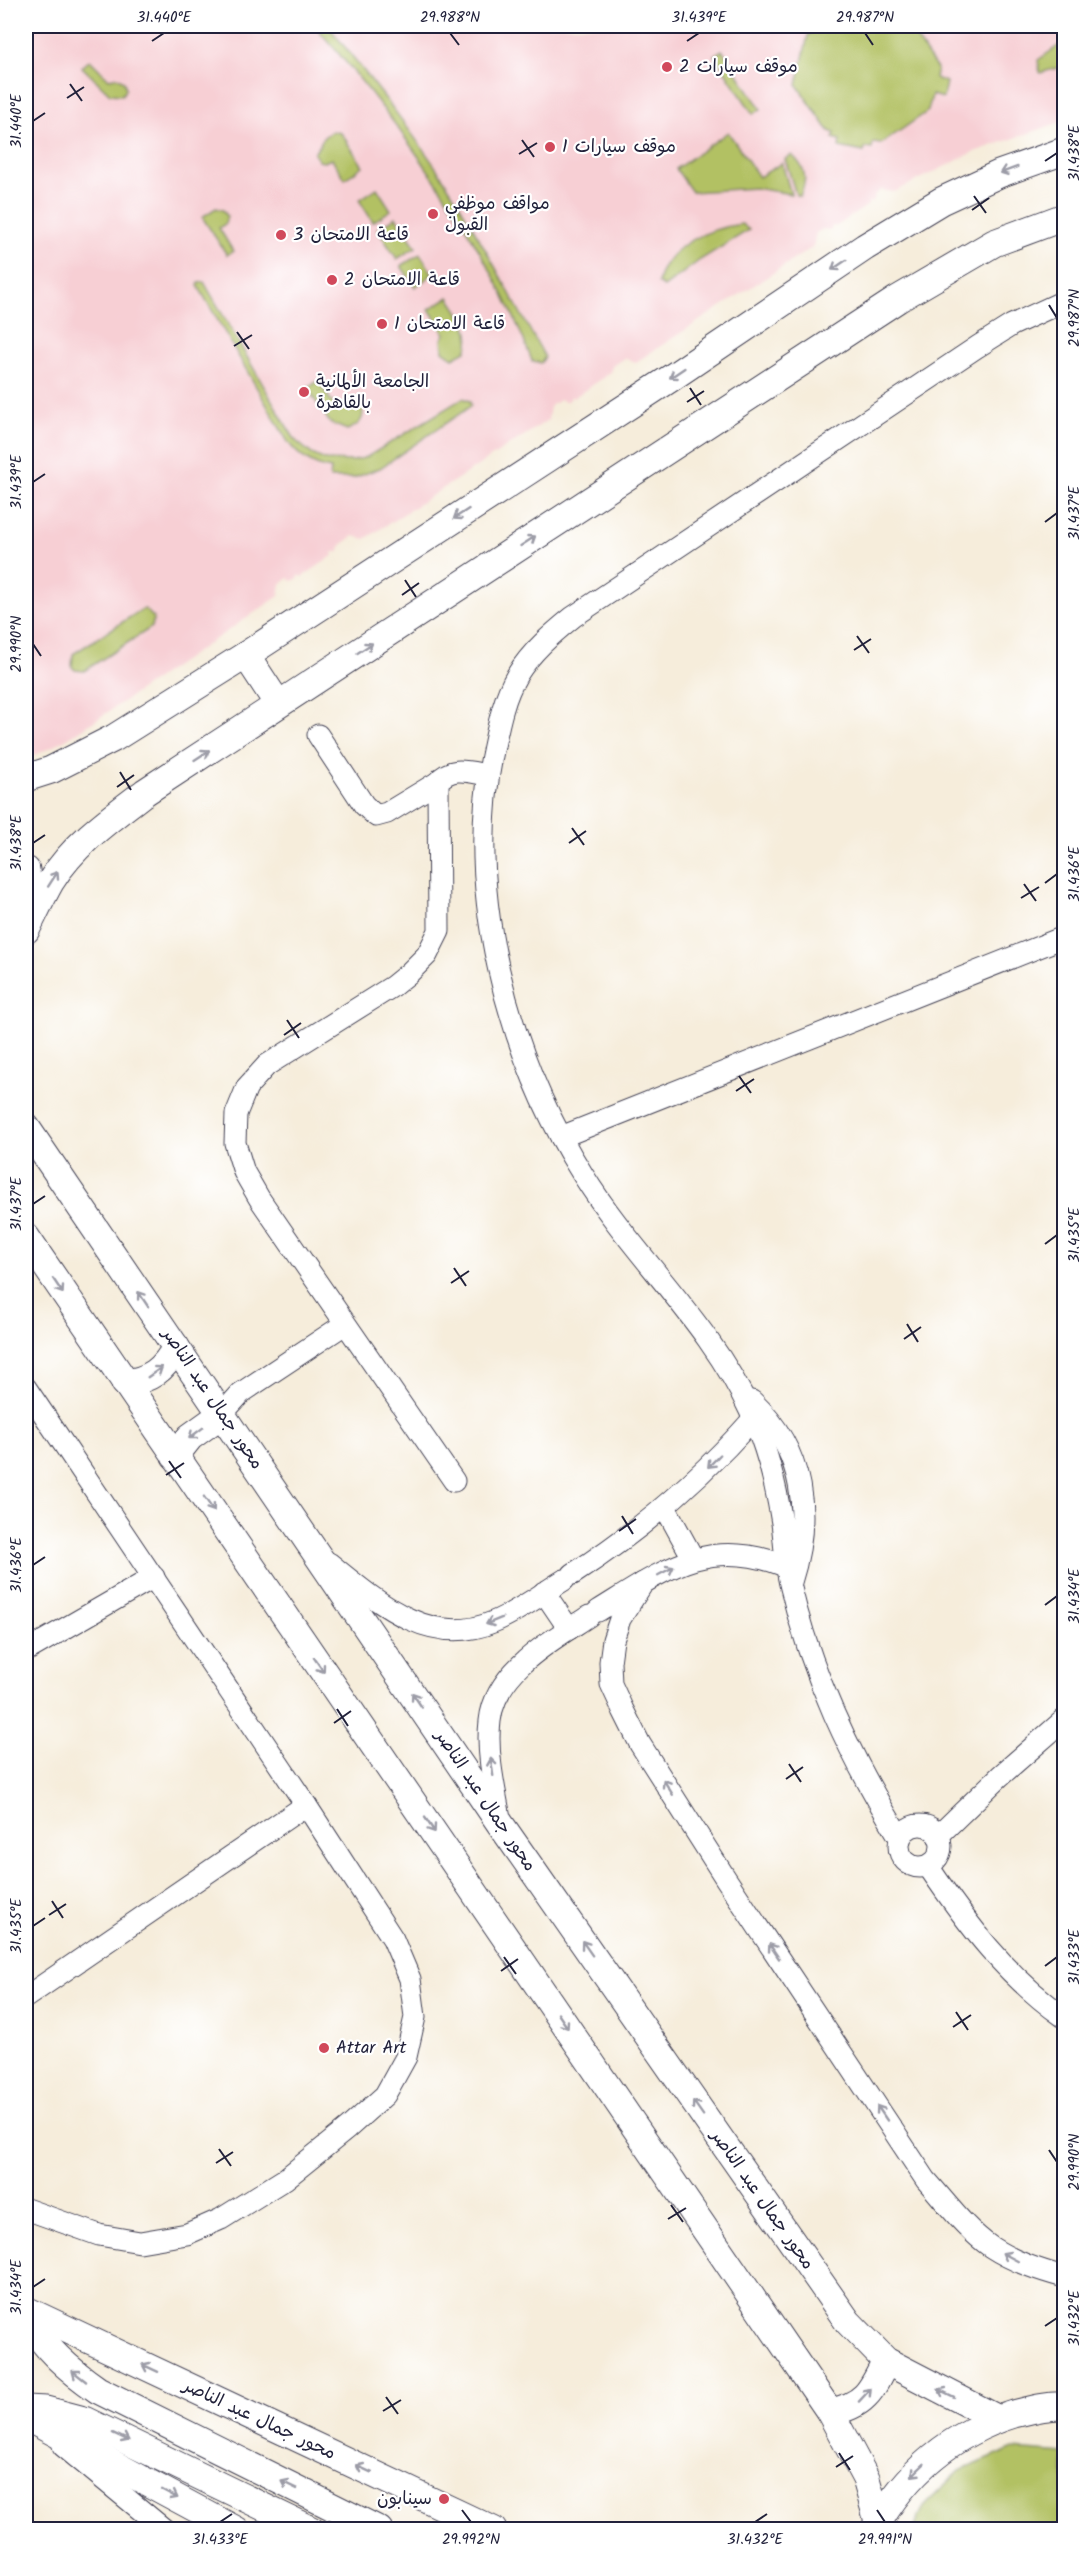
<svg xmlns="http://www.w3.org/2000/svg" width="1090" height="2555" font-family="Kalam,'Playpen Sans Arabic',sans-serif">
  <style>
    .built { fill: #f7cfd4 }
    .green { fill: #b2c164; stroke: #6a7250; stroke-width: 1.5 }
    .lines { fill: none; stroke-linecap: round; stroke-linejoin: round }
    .minor-casing { stroke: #424053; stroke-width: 23 }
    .major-casing { stroke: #424053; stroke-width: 29 }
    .minor { stroke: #fff; stroke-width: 21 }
    .major { stroke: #fff; stroke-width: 27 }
    .oneway { stroke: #9c9ca7 }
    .ticks { fill: none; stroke: #22223b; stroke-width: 2 }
    .poi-dot { fill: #d1495b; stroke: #fff; stroke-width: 2 }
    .labels { text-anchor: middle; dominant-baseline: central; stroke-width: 4.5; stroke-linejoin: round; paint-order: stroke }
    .poi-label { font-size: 18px; fill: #22223b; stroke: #fff; text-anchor: start }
    .street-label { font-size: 18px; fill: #22223b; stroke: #fff }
    .neatline { fill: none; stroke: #22223b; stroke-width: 2 }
    .ticks-label { font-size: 15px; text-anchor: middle; fill: #22223b }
  </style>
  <rect width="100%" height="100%" fill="#fff"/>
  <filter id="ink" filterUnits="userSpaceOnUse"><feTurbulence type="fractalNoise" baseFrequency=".0167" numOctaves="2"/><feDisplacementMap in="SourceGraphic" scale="12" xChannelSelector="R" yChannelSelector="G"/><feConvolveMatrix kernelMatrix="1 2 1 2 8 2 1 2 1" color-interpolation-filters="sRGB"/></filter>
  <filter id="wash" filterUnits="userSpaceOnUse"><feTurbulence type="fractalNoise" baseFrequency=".008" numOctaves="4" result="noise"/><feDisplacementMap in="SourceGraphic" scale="24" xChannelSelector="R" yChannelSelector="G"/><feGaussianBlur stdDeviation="1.35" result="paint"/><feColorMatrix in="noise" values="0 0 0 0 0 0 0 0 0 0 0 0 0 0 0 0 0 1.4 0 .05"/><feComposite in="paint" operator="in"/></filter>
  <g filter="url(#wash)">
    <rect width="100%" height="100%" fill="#f6eddb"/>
    <!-- built -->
    <polygon class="built" points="26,26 1064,26 1064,121 974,152 894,192 881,190 874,195 875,197 872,202 868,201 868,205 835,227 833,225 830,230 823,229 816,233 813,247 636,362 624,358 612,366 610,373 605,374 606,376 573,398 571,396 569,401 563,401 561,399 550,406 548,420 365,539 354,536 341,545 339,552 333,552 334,555 302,577 300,575 297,579 291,581 289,578 281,584 279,596 84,728 52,747 26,759"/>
    <!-- green -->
    <g class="green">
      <path d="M 315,26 L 327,26 L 333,32 C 371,80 409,127 443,178 C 480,236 511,297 545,357 L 541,363 L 532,361 C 490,246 395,117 315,26 Z"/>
      <polygon points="823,26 908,26 937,69 935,78 946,82 943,98 932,95 928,111 881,144 873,143 872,149 865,148 864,152 839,147 840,140 833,138 835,133 829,131 797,85 808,35"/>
      <polygon points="1064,42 1064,66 1040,73 1038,60"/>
      <polygon points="722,50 761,109 753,114 714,55"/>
      <polygon points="90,60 109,79 117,77 124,81 126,89 122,95 110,94 82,67"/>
      <polygon points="332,131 341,133 363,166 345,179 332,159 324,162 319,161 314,154 324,137"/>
      <polygon points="728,132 759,177 782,163 791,194 755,188 692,192 676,169"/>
      <path d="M 792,155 C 806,168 808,179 800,196 L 796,195 L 785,159 Z"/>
      <polygon points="377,188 391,210 373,222 359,200"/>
      <polygon points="216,208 223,210 227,216 225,224 219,228 233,251 227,255 202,217"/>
      <polygon points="396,217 416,247 397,259 377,229"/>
      <path d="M 742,224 L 749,230 L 700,260 L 664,287 L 658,283 C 665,246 709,228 742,224 Z"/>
      <polygon points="420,254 433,274 415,287 401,266"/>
      <path d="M 204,282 L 289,430 L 296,441 L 312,454 L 325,460 L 353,461 L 367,457 L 463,398 L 470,401 L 471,406 L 380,468 L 354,478 L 330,478 L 331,469 C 312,466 299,457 288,442 L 198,286 L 199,283 Z"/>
      <path d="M 449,297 C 459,313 475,331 466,351 L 453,358 L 443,351 L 442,339 L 445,334 L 429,309 Z"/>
      <path d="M 318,381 L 336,408 L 352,401 L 361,406 C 367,419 358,426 347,430 L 330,423 L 307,388 Z"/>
      <polygon points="145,609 154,618 152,627 84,671 75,670 72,667 73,654 141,610"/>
      <polygon points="1012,2449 1064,2453 1064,2529 914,2529 924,2506 960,2471"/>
    </g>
  </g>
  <g filter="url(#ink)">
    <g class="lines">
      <!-- minor casing -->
      <g class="minor-casing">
        <g id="minor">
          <polyline points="318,735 364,805 376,816 387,813 438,782"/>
          <polyline points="561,1137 1064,937"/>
          <polyline points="26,1388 306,1805 393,1939 410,1979 415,2017 406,2057 385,2095 347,2129 285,2179 221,2219 187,2234 140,2242 99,2235 26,2209"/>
          <path d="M 752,1401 C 805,1451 812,1516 791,1582"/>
          <polyline points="222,1414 241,1393 345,1324"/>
          <path d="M 454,1481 L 259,1198 L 244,1172 L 235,1143 L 236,1114 L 247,1087 L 267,1065 L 393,986 L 409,973 L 427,955 L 439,931 L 438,782 C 451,765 469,772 487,775"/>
          <polyline points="665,1507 693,1558"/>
          <path d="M 329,1563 C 376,1601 429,1649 493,1622 C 518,1612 541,1594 564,1580"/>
          <path d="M 573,1574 C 641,1530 700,1479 754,1418"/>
          <path d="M 643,1583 L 620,1619 L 613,1640 L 610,1662 L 611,1684 L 623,1710 L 640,1744 L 726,1879 L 926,2180 C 946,2202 966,2230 991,2247 C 1014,2262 1039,2270 1064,2277"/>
          <polyline points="544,1592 569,1629"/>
          <path d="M 598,1611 C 663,1571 707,1535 785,1566"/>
          <polyline points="26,1651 154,1577"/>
          <path d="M 501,1823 C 495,1790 486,1754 490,1721 C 495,1671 551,1641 589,1616"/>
          <circle cx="920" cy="1846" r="21"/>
          <polyline points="938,1836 1000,1776 1064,1720"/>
          <path d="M 900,1838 C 851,1758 811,1675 790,1584 C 785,1564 785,1544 782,1523 C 776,1485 767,1448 751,1413 C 711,1324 634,1257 583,1175 C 507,1054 463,887 494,746 C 499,722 504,697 517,675 C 531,652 552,634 573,617 L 977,347 L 1012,325 L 1064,301"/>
          <path d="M 928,1866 C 967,1924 1007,1977 1064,2017"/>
          <polyline points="26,1997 306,1805"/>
          <polyline points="63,2446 165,2530"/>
        </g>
      </g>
      <!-- major casing -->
      <g class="major-casing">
        <g id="major">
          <polyline points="246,655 278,704"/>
          <polyline points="26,778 51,770 114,738 246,655 671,378 865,247 941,201 999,174 1064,151"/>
          <polyline points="26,870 29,902 26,923"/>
          <path d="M 26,930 C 34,914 42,897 51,881 C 74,844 111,818 145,792 L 898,299 L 994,243 L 1064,217"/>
          <polyline points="26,1127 501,1825 848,2322 886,2361 998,2419"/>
          <polyline points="26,1237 830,2412 866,2479 878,2521"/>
          <path d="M 125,1383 C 150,1380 164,1370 176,1347"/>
          <polyline points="175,1456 190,1437 222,1414"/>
          <polyline points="26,2310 493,2530"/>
          <path d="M 26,2317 C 44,2348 69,2370 98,2390 L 379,2530"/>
          <polyline points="26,2409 46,2410 84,2420 311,2530"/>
          <path d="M 830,2412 C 865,2406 872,2390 886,2361"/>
          <polyline points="26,2417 236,2530"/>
          <path d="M 874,2530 C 905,2473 952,2433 1014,2414 C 1030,2410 1047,2405 1064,2406"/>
        </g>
      </g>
      <!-- minor -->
      <use href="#minor" class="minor"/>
      <!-- major -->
      <use href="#major" class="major"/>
    </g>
    <!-- one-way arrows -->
    <defs><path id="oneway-shaft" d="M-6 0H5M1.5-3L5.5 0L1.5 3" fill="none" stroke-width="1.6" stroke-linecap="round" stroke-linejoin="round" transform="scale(1.5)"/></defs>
    <g class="oneway">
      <use href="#oneway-shaft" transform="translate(1009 170) rotate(160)"/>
      <use href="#oneway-shaft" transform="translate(839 265) rotate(146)"/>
      <use href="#oneway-shaft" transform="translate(677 373) rotate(146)"/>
      <use href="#oneway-shaft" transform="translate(461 514) rotate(147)"/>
      <use href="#oneway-shaft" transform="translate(528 541) rotate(-33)"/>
      <use href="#oneway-shaft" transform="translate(365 648) rotate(-33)"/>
      <use href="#oneway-shaft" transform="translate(202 755) rotate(-33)"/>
      <use href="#oneway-shaft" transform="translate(53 879) rotate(-57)"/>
      <use href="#oneway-shaft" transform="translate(58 1286) rotate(56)"/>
      <use href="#oneway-shaft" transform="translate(143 1299) rotate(-124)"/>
      <use href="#oneway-shaft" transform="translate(155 1372) rotate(-35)"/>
      <use href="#oneway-shaft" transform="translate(196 1433) rotate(143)"/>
      <use href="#oneway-shaft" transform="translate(714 1461) rotate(134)"/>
      <use href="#oneway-shaft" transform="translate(209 1504) rotate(55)"/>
      <use href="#oneway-shaft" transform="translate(666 1571) rotate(-28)"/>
      <use href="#oneway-shaft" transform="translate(494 1621) rotate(158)"/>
      <use href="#oneway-shaft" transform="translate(319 1665) rotate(55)"/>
      <use href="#oneway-shaft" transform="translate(417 1700) rotate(-124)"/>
      <use href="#oneway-shaft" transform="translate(492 1767) rotate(-98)"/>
      <use href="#oneway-shaft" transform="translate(668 1787) rotate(-122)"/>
      <use href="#oneway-shaft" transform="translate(430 1825) rotate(56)"/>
      <use href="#oneway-shaft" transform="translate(587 1948) rotate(-125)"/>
      <use href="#oneway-shaft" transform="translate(774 1951) rotate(-124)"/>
      <use href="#oneway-shaft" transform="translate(563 2021) rotate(56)"/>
      <use href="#oneway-shaft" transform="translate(698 2108) rotate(-125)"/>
      <use href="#oneway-shaft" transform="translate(882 2113) rotate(-124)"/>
      <use href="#oneway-shaft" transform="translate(1010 2257) rotate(-152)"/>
      <use href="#oneway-shaft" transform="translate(150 2368) rotate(-155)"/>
      <use href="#oneway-shaft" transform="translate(79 2376) rotate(-142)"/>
      <use href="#oneway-shaft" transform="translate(946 2393) rotate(-154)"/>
      <use href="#oneway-shaft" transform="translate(865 2395) rotate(-47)"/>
      <use href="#oneway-shaft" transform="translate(121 2437) rotate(25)"/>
      <use href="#oneway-shaft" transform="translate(364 2469) rotate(-155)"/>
      <use href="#oneway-shaft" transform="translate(918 2470) rotate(136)"/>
      <use href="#oneway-shaft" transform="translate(289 2485) rotate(-154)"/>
      <use href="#oneway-shaft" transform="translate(170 2494) rotate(28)"/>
    </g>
  </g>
  <!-- ticks -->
  <path class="ticks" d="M 450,33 L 459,45M 865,33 L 873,45M 152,41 L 164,33M 687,41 L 699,33M 70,84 L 82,101M 67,98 L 84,87M 33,121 L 45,113M 522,140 L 534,157M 519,154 L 537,143M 1045,161 L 1057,153M 974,196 L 986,213M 972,210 L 989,198M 1049,305 L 1057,318M 237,332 L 249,349M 234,346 L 252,335M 690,388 L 701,405M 687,402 L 704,391M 33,482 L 45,474M 1045,522 L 1057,513M 405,580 L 416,597M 402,595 L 419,583M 857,636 L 869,653M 33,644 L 41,656M 854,650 L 871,639M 120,772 L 131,790M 117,787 L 134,775M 572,828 L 584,845M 33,843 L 45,835M 569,843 L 586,831M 1045,883 L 1057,874M 1024,884 L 1036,901M 1021,898 L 1039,887M 287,1020 L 299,1038M 284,1035 L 301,1023M 739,1076 L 751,1093M 736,1091 L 754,1079M 33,1204 L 45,1196M 1045,1244 L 1057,1235M 454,1268 L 466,1286M 451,1283 L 469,1271M 907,1324 L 918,1342M 904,1339 L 921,1327M 169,1461 L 181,1478M 166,1475 L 184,1463M 622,1516 L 633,1534M 619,1531 L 636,1519M 33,1565 L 45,1557M 1045,1605 L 1057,1596M 337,1709 L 348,1726M 334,1723 L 351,1711M 789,1764 L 801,1782M 786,1779 L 803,1767M 52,1901 L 63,1918M 49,1915 L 66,1904M 33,1926 L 45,1918M 504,1957 L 516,1974M 1045,1966 L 1057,1957M 501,1971 L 518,1959M 956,2012 L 968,2030M 953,2027 L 971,2015M 219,2149 L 231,2166M 1049,2150 L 1057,2162M 216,2163 L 233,2152M 671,2205 L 683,2222M 668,2219 L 686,2208M 33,2287 L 45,2279M 1045,2326 L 1057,2318M 386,2397 L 398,2414M 383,2411 L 401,2400M 839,2453 L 850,2470M 836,2467 L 853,2456M 462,2510 L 471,2522M 877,2510 L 885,2522M 220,2522 L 232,2514M 755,2522 L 767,2514"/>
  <!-- markers -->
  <g class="poi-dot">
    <circle cx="667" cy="67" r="6"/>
    <circle cx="550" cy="147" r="6"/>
    <circle cx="433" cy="214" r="6"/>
    <circle cx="281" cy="235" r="6"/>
    <circle cx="332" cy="280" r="6"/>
    <circle cx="382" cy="324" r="6"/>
    <circle cx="304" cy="392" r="6"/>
    <circle cx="324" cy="2048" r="6"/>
    <circle cx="444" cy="2499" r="6"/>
  </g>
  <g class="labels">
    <!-- poi labels -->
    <g class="poi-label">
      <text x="679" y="67">موقف سيارات 2</text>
      <text x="562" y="147">موقف سيارات 1</text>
      <text x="445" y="204">مواقف موظفي<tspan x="445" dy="21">القبول</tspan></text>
      <text x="293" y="235">قاعة الامتحان 3</text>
      <text x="344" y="280">قاعة الامتحان 2</text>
      <text x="394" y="324">قاعة الامتحان 1</text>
      <text x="316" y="382">الجامعة الألمانية<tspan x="316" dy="21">بالقاهرة</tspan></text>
      <text x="336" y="2048">Attar Art</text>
      <text x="432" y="2499" text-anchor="end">سينابون</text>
    </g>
    <!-- street labels -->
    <g class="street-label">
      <text transform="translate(212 1399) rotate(56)">محور جمال عبد الناصر</text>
      <text transform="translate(485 1801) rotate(56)">محور جمال عبد الناصر</text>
      <text transform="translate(762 2200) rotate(55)">محور جمال عبد الناصر</text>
      <text transform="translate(259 2420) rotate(25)">محور جمال عبد الناصر</text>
    </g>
  </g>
  <!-- margin -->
  <rect width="1090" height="2555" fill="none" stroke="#fff" stroke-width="66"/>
  <rect x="33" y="33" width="1024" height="2489" class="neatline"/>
  <g class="ticks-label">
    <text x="164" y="22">31.440°E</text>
    <text x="450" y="22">29.988°N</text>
    <text x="699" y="22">31.439°E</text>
    <text x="865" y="22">29.987°N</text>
    <text transform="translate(16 121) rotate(-90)" y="5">31.440°E</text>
    <text transform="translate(1074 153) rotate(-90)" y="5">31.438°E</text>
    <text transform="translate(1074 318) rotate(-90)" y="5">29.987°N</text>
    <text transform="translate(16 482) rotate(-90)" y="5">31.439°E</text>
    <text transform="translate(1074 513) rotate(-90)" y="5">31.437°E</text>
    <text transform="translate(16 644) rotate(-90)" y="5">29.990°N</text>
    <text transform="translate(16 843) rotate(-90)" y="5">31.438°E</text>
    <text transform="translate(1074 874) rotate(-90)" y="5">31.436°E</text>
    <text transform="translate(16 1204) rotate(-90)" y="5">31.437°E</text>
    <text transform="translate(1074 1235) rotate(-90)" y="5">31.435°E</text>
    <text transform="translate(16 1565) rotate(-90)" y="5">31.436°E</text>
    <text transform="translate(1074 1596) rotate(-90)" y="5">31.434°E</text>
    <text transform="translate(16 1926) rotate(-90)" y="5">31.435°E</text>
    <text transform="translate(1074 1957) rotate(-90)" y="5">31.433°E</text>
    <text transform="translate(1074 2162) rotate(-90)" y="5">29.990°N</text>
    <text transform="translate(16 2287) rotate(-90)" y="5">31.434°E</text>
    <text transform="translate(1074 2318) rotate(-90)" y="5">31.432°E</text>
    <text x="220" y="2544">31.433°E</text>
    <text x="471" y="2544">29.992°N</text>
    <text x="755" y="2544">31.432°E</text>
    <text x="885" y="2544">29.991°N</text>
  </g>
</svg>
